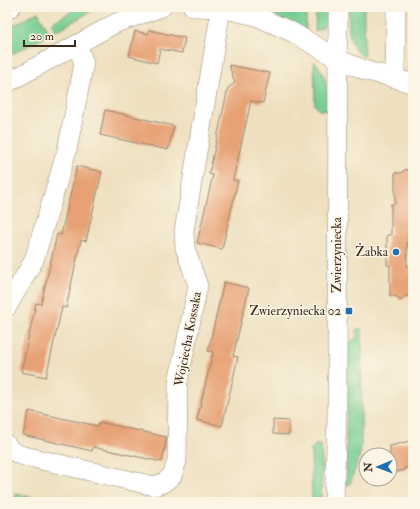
<svg xmlns="http://www.w3.org/2000/svg" width="420" height="509" font-family="'IM FELL Double Pica',serif">
  <style>
    .green { fill: #75cd93; stroke: #587c58 }
    .building { fill: #e7a175 }
    .lines { fill: none; stroke-linecap: round; stroke-linejoin: round }
    .minor-casing { stroke: #94856e; stroke-width: 20 }
    .minor { stroke: #fff; stroke-width: 19 }
    .poi-dot { fill: #1f6fb2; stroke: #fcf5e5; stroke-width: 1.5 }
    .labels { text-anchor: middle; dominant-baseline: central; stroke-width: 3; stroke-linejoin: round; paint-order: stroke }
    .poi-label { font-size: 13px; fill: #3b2a1e; stroke: #fcf5e5; text-anchor: end }
    .street-label { font-size: 13px; fill: #3b2a1e; stroke: #fcf5e5 }
  </style>
  <rect width="100%" height="100%" fill="#fcf5e5"/>
  <filter id="ink" filterUnits="userSpaceOnUse"><feTurbulence type="fractalNoise" baseFrequency=".025" numOctaves="2"/><feDisplacementMap in="SourceGraphic" scale="8" xChannelSelector="R" yChannelSelector="G"/><feConvolveMatrix kernelMatrix="1 2 1 2 8 2 1 2 1" color-interpolation-filters="sRGB"/></filter>
  <filter id="wash" filterUnits="userSpaceOnUse"><feTurbulence type="fractalNoise" baseFrequency=".012" numOctaves="4" result="noise"/><feDisplacementMap in="SourceGraphic" scale="16" xChannelSelector="R" yChannelSelector="G"/><feGaussianBlur stdDeviation="0.9" result="paint"/><feColorMatrix in="noise" values="0 0 0 0 0 0 0 0 0 0 0 0 0 0 0 0 0 1.4 0 .05"/><feComposite in="paint" operator="in"/></filter>
  <g filter="url(#wash)">
    <rect width="100%" height="100%" fill="#eee0bf"/>
    <!-- green -->
    <g class="green">
      <polygon points="80,7 99,7 56,31 51,23"/>
      <polygon points="257,7 306,7 306,31"/>
      <path d="M 316,7 L 329,7 C 329,19 328,27 315,31 Z"/>
      <path d="M 349,7 L 364,7 L 364,57 C 345,45 349,26 349,7 Z"/>
      <polygon points="38,12 50,34 7,57 7,29"/>
      <path d="M 314,61 C 328,77 328,90 328,110 L 319,110 L 315,105 Z"/>
      <polygon points="357,329 362,329 361,447 359,458 350,484 348,485 346,485 347,346 357,337"/>
      <polygon points="315,445 321,445 322,466 321,502 312,502 311,449"/>
      <polygon points="16,494 51,502 14,502"/>
    </g>
    <g id="blocks">
      <!-- building -->
      <g class="building">
        <polygon points="149,30 185,38 182,53 160,49 157,63 129,56 135,31 148,34"/>
        <polygon points="229,65 270,73 263,103 251,101 233,180 238,181 222,249 197,243 213,175 209,174 228,88 235,83"/>
        <polygon points="105,110 174,126 168,150 100,135"/>
        <polygon points="77,166 102,172 86,241 81,240 66,308 62,307 46,377 21,372 36,303 41,304 57,234 61,235"/>
        <polygon points="406,169 413,176 412,235 408,235 407,250 407,266 411,266 411,296 405,296 401,301 396,296 390,296 390,265 387,265 387,235 391,235 391,204 395,204 395,173 401,173"/>
        <polygon points="224,282 249,288 233,356 238,357 222,426 197,420 213,352 208,351"/>
        <polygon points="29,411 98,426 99,422 166,437 166,441 162,462 93,447 92,451 23,435"/>
        <polygon points="273,420 289,421 289,435 273,434"/>
        <polygon points="410,441 413,441 413,466 404,468 405,470 390,473 390,446"/>
      </g>
    </g>
  </g>
  <g filter="url(#ink)">
    <use href="#blocks" fill-opacity="0" stroke="#94856e" stroke-width="1"/>
    <g class="lines">
      <!-- minor casing -->
      <g class="minor-casing">
        <g id="minor">
          <polyline points="193,7 221,8 256,16 292,32 338,59 367,71 395,78 413,84"/>
          <polyline points="7,9 11,7"/>
          <polyline points="395,78 396,7"/>
          <polyline points="7,83 116,23 162,7"/>
          <polyline points="7,307 34,260 67,150 84,63 77,45"/>
          <polyline points="7,445 9,449 20,455 154,486 163,483 172,476 177,461 178,382 198,286 185,248 184,231 221,8"/>
          <polyline points="334,502 337,417 338,7"/>
        </g>
      </g>
      <!-- minor -->
      <use href="#minor" class="minor"/>
    </g>
  </g>
  <!-- markers -->
  <g class="poi-dot">
    <circle cx="396" cy="252" r="4"/>
    <rect x="345" y="307" width="8" height="8" rx="2"/>
  </g>
  <g class="labels">
    <!-- poi labels -->
    <g class="poi-label">
      <text x="388" y="252">Żabka</text>
      <text x="341" y="311">Zwierzyniecka 02</text>
    </g>
    <!-- street labels -->
    <g class="street-label">
      <text transform="translate(337 255) rotate(-90)">Zwierzyniecka</text>
      <text transform="translate(188 339) rotate(-79)">Wojciecha Kossaka</text>
    </g>
  </g>
  <!-- margin -->
  <rect width="420" height="509" fill="none" stroke="#fcf5e5" stroke-width="24"/>
  <!-- north arrow -->
  <g transform="translate(378 467) rotate(269)"><circle r="19" fill="#fcf5e5" stroke="#afa495"/>
  <path d="M0-3L7 15L0 10L-7 15Z" fill="#1f6fb2"/>
  <text y="-6" font-size="11" font-weight="bold" text-anchor="middle" fill="#3b2a1e">N</text>
  </g>
  <!-- scale -->
  <path d="M24 40v6h51v-6" fill="none" stroke="#3b2a1e" stroke-width="2"/>
  <text x="30" y="40" font-size="12" fill="#3b2a1e" stroke="#fcf5e5" stroke-width="3" paint-order="stroke">20 m</text>
</svg>
